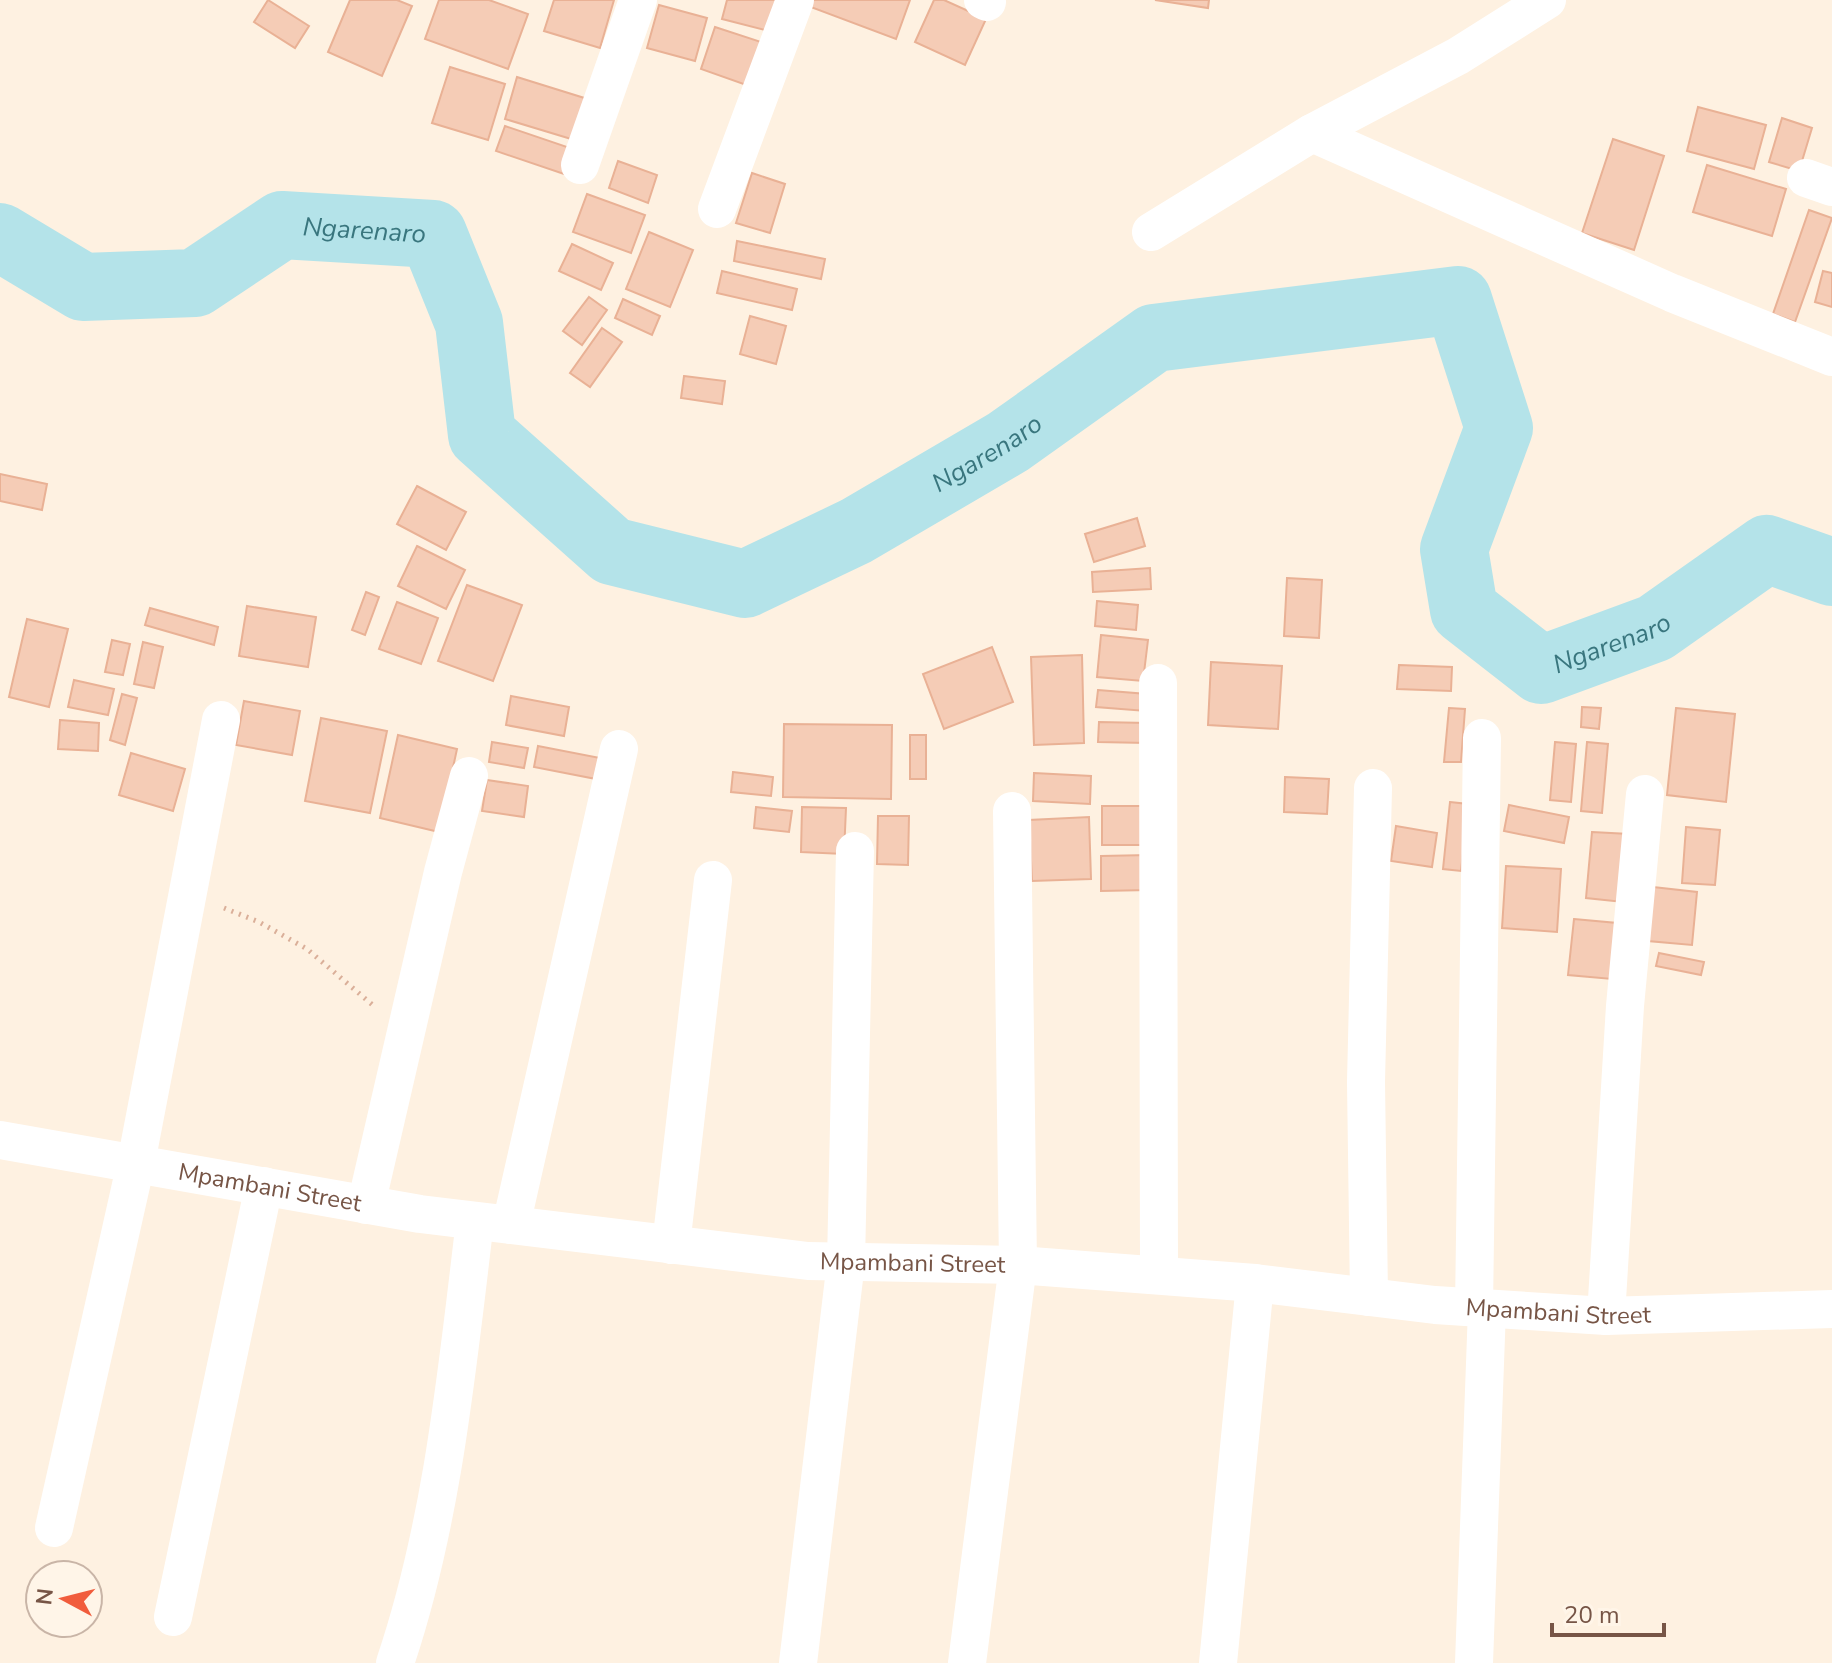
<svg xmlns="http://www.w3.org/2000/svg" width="1832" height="1663" font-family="'Nunito Sans',sans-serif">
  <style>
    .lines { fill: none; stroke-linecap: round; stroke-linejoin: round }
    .river { stroke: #b4e3e9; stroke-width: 68 }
    .building { fill: #f5ccb6; stroke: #e9b195; stroke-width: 2 }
    .path { stroke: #daaf99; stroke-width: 5; stroke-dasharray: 2 6; stroke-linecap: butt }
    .street { stroke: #fff; stroke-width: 38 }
    .labels { text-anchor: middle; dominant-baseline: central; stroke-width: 7; stroke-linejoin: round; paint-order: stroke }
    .street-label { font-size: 24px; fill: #775546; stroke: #fff5e8 }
    .water-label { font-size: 26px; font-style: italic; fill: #39767e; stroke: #fff5e8 }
  </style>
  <rect width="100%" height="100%" fill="#fef1e1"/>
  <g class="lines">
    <!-- river -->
    <path class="river" id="s1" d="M 0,237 L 83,287 L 195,283 L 282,225 L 433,234 L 469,323 L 482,435 L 612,551 L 745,584 L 856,531 L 1008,442 L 1154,338 L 1458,300 L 1499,428 L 1454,549 L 1464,610 L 1541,670 L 1655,628 L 1767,549 L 1832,572"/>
  </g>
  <!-- building -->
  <g class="building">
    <polygon points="268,0 309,26 295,48 254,22"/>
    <polygon points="350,0 397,0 412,6 382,76 328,52"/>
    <polygon points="439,0 489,0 528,14 508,69 425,39"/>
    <polygon points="554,0 614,0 600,48 544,31"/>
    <polygon points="727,0 782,0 773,32 722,19"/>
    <polygon points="801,0 910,0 896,39 800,3"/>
    <polygon points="934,0 944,0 986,19 965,65 915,42"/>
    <polygon points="1155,0 1209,0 1208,8"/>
    <polygon points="659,5 707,18 695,61 647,48"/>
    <polygon points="715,27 767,44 752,87 701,69"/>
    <polygon points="450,67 505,84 488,140 432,123"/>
    <polygon points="517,77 594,101 581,142 505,119"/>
    <polygon points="1698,107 1766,125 1754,169 1687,151"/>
    <polygon points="1782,118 1812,128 1799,171 1769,162"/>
    <polygon points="505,126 573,149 564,174 496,151"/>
    <polygon points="1613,139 1664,156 1634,250 1582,233"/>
    <polygon points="618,161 657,175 648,203 609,188"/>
    <polygon points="1707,165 1786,189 1772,236 1693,212"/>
    <polygon points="752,173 785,184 770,233 736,223"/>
    <polygon points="587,194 645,215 631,253 573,232"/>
    <polygon points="1809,210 1832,218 1795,322 1773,314"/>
    <polygon points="649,232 693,250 670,307 626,289"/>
    <polygon points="737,241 825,259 821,279 734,261"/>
    <polygon points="572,244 613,263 601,290 559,271"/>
    <polygon points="722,271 797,289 792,310 717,293"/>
    <polygon points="1823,271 1832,273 1832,307 1815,302"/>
    <polygon points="589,297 607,310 582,345 563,331"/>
    <polygon points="623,299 660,316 652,335 615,318"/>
    <polygon points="750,316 786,326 776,364 740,354"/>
    <polygon points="602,328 622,342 590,387 570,373"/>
    <polygon points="684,376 725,381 722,404 681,398"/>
    <polygon points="0,474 47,484 42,510 0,501"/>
    <polygon points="417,486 466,512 446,550 397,524"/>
    <polygon points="1137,518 1145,546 1094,562 1085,534"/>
    <polygon points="417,546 465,570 446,609 398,586"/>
    <polygon points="1150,568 1151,589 1093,592 1092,572"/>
    <polygon points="1287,578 1322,580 1319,638 1284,636"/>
    <polygon points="467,585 522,605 493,681 438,661"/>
    <polygon points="366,592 379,597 365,635 352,630"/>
    <polygon points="1097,601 1138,605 1136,630 1095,626"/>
    <polygon points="397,602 438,618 421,664 379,649"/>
    <polygon points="247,606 316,617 308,667 239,656"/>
    <polygon points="150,608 218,627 214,645 145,625"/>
    <polygon points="27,619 68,629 49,707 9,697"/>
    <polygon points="1101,635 1148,640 1143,681 1097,677"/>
    <polygon points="112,640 130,644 123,675 105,672"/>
    <polygon points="143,642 163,647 154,688 134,684"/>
    <polygon points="992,647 1013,702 944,729 923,674"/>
    <polygon points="1082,655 1084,743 1034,745 1031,657"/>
    <polygon points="1211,662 1282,666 1278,729 1208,725"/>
    <polygon points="1399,665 1452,667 1451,691 1397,689"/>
    <polygon points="74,680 114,689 108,715 68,707"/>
    <polygon points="1098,690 1147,694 1146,711 1096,707"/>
    <polygon points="122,694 137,698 125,745 110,740"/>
    <polygon points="511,696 569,707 564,736 506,725"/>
    <polygon points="244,701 300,711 292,755 236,745"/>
    <polygon points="1582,707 1601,708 1599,729 1581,727"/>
    <polygon points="1449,708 1465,709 1461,762 1444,762"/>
    <polygon points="1676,708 1735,714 1726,802 1667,795"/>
    <polygon points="321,718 387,731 370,813 305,801"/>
    <polygon points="60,720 99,723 98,751 58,749"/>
    <polygon points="1099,722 1148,723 1147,743 1098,742"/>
    <polygon points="784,724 892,725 891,799 783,797"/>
    <polygon points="398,735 457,749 439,832 380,818"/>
    <rect x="910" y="735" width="16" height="44"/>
    <polygon points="492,742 528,748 524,768 489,762"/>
    <polygon points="1555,742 1576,744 1571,802 1550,800"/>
    <polygon points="1587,742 1608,744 1602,813 1581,811"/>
    <polygon points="538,746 600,758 596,779 534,767"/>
    <polygon points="131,753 185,769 173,811 119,795"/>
    <polygon points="733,772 773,777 771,796 731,792"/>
    <polygon points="1034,773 1091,776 1090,804 1033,801"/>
    <polygon points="1285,777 1329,779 1327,814 1284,812"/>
    <polygon points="487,780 528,786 524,817 482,811"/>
    <polygon points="1450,802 1468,804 1461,871 1443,869"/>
    <polygon points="1509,805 1569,817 1564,843 1504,831"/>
    <polygon points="1102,806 1145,806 1144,845 1102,845"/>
    <polygon points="756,807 792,811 789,832 754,828"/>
    <polygon points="802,807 846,808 844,854 801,852"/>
    <polygon points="878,816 909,816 908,865 877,864"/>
    <polygon points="1089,817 1091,879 1032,881 1029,820"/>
    <polygon points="1396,826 1437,833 1432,867 1391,861"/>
    <polygon points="1686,827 1720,830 1715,885 1682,883"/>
    <polygon points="1592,832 1629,834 1623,902 1586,898"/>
    <polygon points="1149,855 1149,890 1101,891 1101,856"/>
    <polygon points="1506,866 1561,869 1557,932 1502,928"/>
    <polygon points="1653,887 1697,892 1692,945 1648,941"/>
    <polygon points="1574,919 1617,923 1612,979 1568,975"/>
    <polygon points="1659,953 1704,962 1701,975 1656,966"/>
  </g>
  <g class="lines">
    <!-- path -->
    <polyline class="path" points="224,908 259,922 307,949 375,1007"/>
    <!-- street -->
    <g class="street">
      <polyline points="983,0 987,2"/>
      <polyline points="1312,133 1672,293 1832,357"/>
      <polyline points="580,165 638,0"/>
      <polyline points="1806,178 1832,187"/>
      <polyline points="717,209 795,0"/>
      <polyline points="1151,232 1312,133 1458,56 1547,0"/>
      <polyline points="1158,683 1159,1275"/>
      <path id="s2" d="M 0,1140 L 420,1214 L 808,1261 L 1018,1265 L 1255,1283 L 1435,1305 L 1606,1316 L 1832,1309"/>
      <polyline points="366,1205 443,872 469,776"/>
      <polyline points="511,1225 619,749"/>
      <polyline points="671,1245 713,880"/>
      <polyline points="1369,1297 1366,1082 1373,788"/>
      <polyline points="1474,1308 1482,738"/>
      <polyline points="1606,1316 1625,1006 1645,794"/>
      <polyline points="54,1528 136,1163 221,720"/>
      <polyline points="173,1617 264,1186"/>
      <path d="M 395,1663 C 443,1521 457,1369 475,1221"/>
      <polyline points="798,1663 846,1262 855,851"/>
      <polyline points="967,1663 1018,1265 1012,811"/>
      <polyline points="1218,1663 1255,1283"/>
      <polyline points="1474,1663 1487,1309"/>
    </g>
  </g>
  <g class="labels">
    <!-- street labels -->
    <g class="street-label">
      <text stroke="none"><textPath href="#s2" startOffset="274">Mpambani Street</textPath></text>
      <text stroke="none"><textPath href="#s2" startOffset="922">Mpambani Street</textPath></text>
      <text stroke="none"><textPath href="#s2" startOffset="1570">Mpambani Street</textPath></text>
    </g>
    <!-- water labels -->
    <g class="water-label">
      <text stroke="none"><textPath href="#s1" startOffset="396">Ngarenaro</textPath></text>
      <text stroke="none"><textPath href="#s1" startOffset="1260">Ngarenaro</textPath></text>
      <text stroke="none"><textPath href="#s1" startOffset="2268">Ngarenaro</textPath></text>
    </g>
  </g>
  <!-- north arrow -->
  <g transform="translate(64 1599) rotate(277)"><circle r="38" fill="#fff5e8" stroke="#c9b5a7" stroke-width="2"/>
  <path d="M0-6L14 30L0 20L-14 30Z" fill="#f15c3c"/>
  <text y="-12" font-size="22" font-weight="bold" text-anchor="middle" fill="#775546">N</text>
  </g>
  <!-- scale -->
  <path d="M1552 1623v12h112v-12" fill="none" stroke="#775546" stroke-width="4"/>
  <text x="1564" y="1623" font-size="24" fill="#775546" stroke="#fff5e8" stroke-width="6" paint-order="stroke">20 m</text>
</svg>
